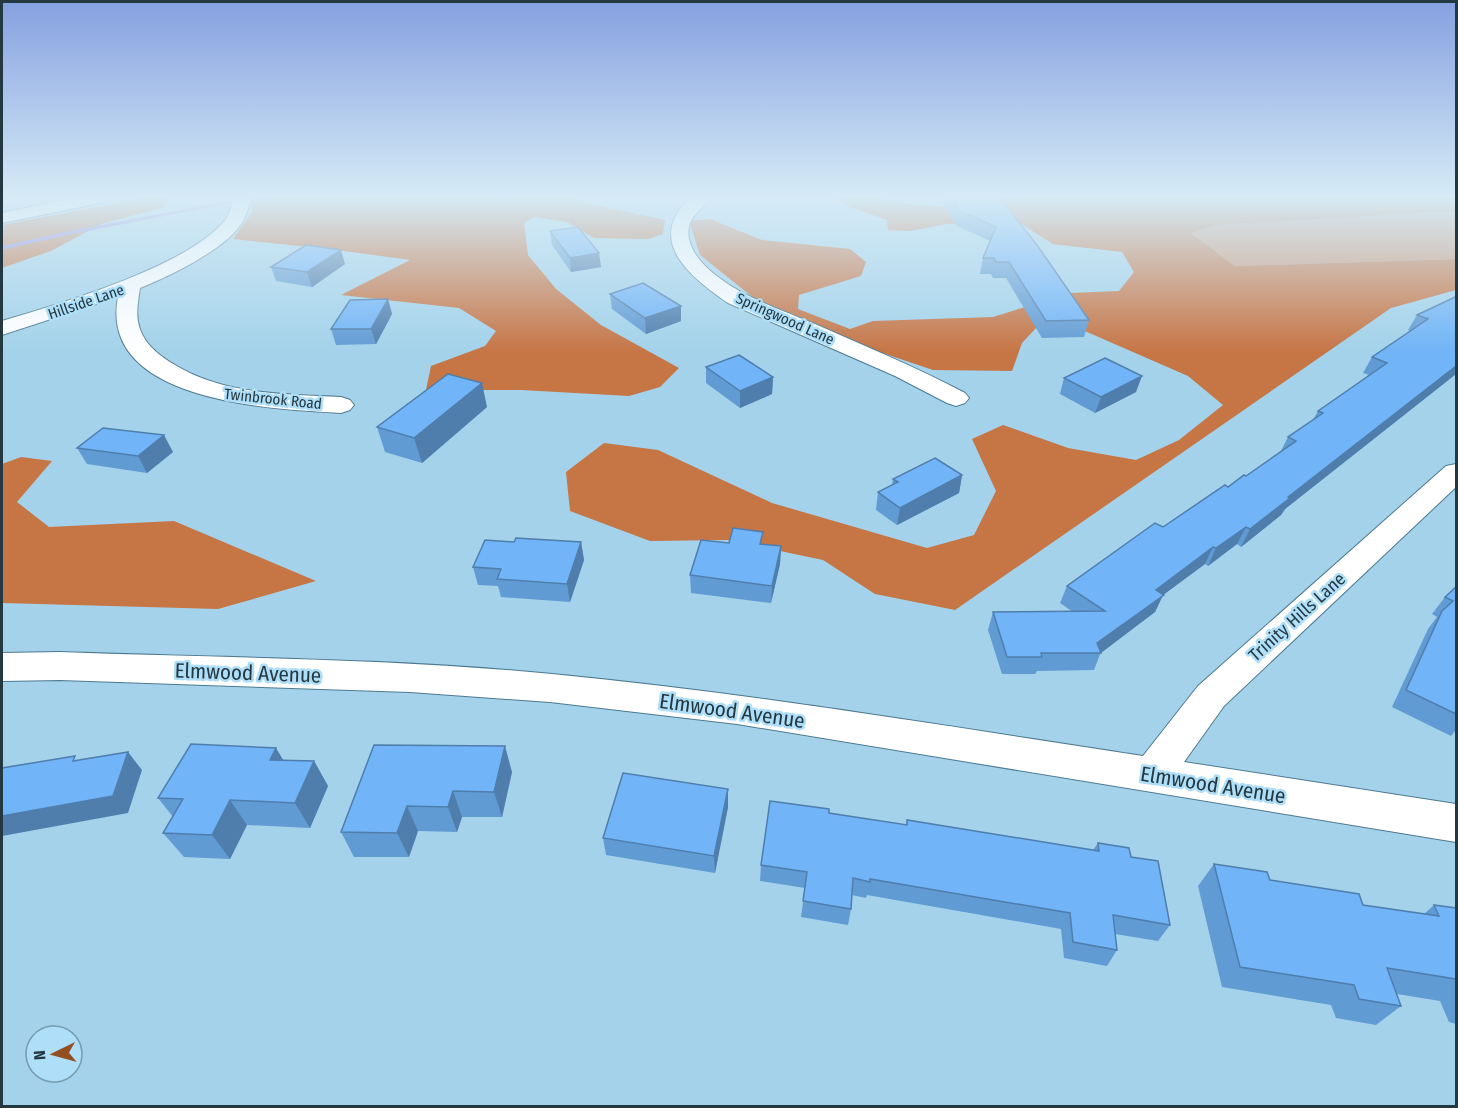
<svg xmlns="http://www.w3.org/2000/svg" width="1458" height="1108" font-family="'Fira Sans Condensed',sans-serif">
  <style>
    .green { fill: #cd9270 }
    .forest { fill: #c67545 }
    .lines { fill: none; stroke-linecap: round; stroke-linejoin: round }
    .stream { fill: #9083d4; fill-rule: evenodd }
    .minor-casing { stroke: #4d7a90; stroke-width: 2 }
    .minor { fill: #fff; fill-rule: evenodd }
    .wall { fill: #619bd4 }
    .shaded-wall { fill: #4f7ead }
    .building { fill: #71b4f7; stroke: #4f7ead; stroke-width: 1.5 }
    .labels { text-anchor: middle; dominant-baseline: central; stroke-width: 5; stroke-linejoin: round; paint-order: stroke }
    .far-street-label { font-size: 15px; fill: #243841; stroke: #afdff8 }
    .street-label { font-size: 18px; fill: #243841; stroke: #afdff8 }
    .near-street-label { font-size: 21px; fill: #243841; stroke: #afdff8 }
  </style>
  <rect width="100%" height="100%" fill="#a3d2ea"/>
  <!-- green -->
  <polygon class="green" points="1456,211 1456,259 1235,266 1191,233 1217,225"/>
  <!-- forest -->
  <g class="forest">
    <polygon points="148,197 169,199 162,208 101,224 51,251 2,268 2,225"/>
    <polygon points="249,197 569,197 581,202 665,220 663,234 648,239 594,238 567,222 534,217 524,223 528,255 556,289 601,325 679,368 660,387 629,396 521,390 426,390 431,366 485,346 496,331 459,308 341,295 410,260 337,250 233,239 253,211"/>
    <polygon points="832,197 871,197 906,204 959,207 1014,197 1456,197 1456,211 1217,225 1191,233 1235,266 1456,259 1456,290 1391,308 955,610 875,594 823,560 727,540 650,541 570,511 566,472 604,443 658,450 772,503 927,548 974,535 996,491 972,439 1003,425 1068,448 1136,460 1179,440 1223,405 1188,376 1071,325 1037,327 1022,343 1012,371 933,370 847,341 760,303 700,255 689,221 710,219 762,240 850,249 866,262 861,276 799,295 798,309 850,329 873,321 993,317 1070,293 1119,291 1134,272 1122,252 1053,244 1018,222 989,221 946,224 911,231 888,230 887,220 850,207"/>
    <polygon points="21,457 52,461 17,502 49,527 174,521 316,581 218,609 2,603 2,464"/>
  </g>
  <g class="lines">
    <!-- stream -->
    <g class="stream">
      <polygon points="258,197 284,197 254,200 252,199"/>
      <polygon points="229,201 231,201 231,203 68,235 2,250 2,246 68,231"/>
    </g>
    <!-- minor casing -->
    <g class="minor-casing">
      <g id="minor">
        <polygon points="78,197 113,197 105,202 2,223 2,213"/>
        <path d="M 234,197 L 252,197 C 249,204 247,213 244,219 C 231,247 168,277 140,288 C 138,302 135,316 140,329 C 145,345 161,357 175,365 C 225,395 284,394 341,397 L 350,400 L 354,405 L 350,410 L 341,413 C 274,409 98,403 118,297 L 2,335 L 2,321 C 59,304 190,266 226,219 C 230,213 232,204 234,197 Z"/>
        <path d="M 692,197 L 711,197 C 701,211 685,218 689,239 C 694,263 723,282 743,293 C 766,305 791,314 815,324 C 865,346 916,367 965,393 L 969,398 L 965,403 L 956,406 L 947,403 L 895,376 L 728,303 C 690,277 643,239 692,197 Z"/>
        <path d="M 1456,464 L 1456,487 L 1224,706 L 1184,762 L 1456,804 L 1456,842 L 737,724 L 550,702 L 410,692 L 60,680 L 2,681 L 2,653 L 60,652 C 224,658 389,658 552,674 C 750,693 946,726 1143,756 L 1198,686 L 1446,466 Z"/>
      </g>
    </g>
    <!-- minor -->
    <use href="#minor" class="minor"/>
  </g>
  <!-- wall -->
  <g class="wall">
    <polygon points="939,197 999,197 1089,320 1084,337 1042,338 1006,278 993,278 991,274 980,274 983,258 990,241 957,226"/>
    <polygon points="550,231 601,267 571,272 552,245"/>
    <polygon points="345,264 312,287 276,281 271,267"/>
    <polygon points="610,294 681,321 646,334 612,309"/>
    <polygon points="1456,297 1456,374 1285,509 1281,515 1241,547 1237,544 1208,566 1205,564 1163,595 1155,612 1101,652 1094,670 1037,671 1035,674 1002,674 988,630 993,612 1073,612 1060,603 1067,586 1246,476 1280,453 1288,437 1313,420 1318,411 1369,375 1363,373 1372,357 1410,331 1408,330 1417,315"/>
    <polygon points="388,299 392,314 376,344 336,345 331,329"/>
    <polygon points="706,367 773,377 772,394 740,408 706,383"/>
    <polygon points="1064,378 1136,392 1095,413 1060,394"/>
    <polygon points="487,407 422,463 385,452 377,427"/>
    <polygon points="77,448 173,452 147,473 87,464"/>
    <polygon points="962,475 959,493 897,525 876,510 878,492 892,485 893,479"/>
    <polygon points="514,542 581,542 584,560 570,602 501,597 498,586 478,585 473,567"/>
    <polygon points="762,544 781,546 780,564 771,603 691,593 690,575"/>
    <polygon points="1456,587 1456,730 1451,736 1392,707 1428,629 1437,617 1432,614 1445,597"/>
    <polygon points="374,745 512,772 502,817 462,817 457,832 418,831 409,857 354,857 341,832"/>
    <polygon points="283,760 314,761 328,786 310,828 247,825 230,859 184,857 163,833 173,817 158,798"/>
    <polygon points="728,789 728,807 715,873 606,855 603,838"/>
    <polygon points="829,813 906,825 907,820 1093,850 1098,843 1131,857 1170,925 1158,941 1115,934 1117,950 1107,966 1064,958 1061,929 867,895 866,898 852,895 851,909 848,925 801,917 805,888 760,881 761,865"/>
    <polygon points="1214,864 1270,880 1363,905 1424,914 1434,905 1456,908 1456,1024 1449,1022 1440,1001 1397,994 1401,1006 1376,1025 1336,1018 1331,1005 1222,987 1198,886"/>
  </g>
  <!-- shaded-wall -->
  <g class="shaded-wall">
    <polygon points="341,250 345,264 312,287 307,272"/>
    <polygon points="599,253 601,267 571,272 570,258"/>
    <polygon points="388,299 392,314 376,344 371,329"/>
    <polygon points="681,306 681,321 646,334 645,318"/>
    <polygon points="1456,366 1456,374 1285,509 1281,515 1241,547 1250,529 1288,497"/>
    <polygon points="1142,376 1136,392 1095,413 1101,397"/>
    <polygon points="773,377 772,394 740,408 740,391"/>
    <polygon points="482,383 487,407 422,463 414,438"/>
    <polygon points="164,435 173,452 147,473 138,456"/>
    <polygon points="962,475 959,493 897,525 900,508"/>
    <polygon points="1246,527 1237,544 1208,566 1216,548"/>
    <polygon points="581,542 584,560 570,602 567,584"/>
    <polygon points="781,546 780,564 771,603 772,586"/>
    <polygon points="1213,547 1205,564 1163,595 1155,612 1101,653 1097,643 1156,590"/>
    <polygon points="505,746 512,772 502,817 494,792"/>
    <polygon points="276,748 291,773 270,760"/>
    <polygon points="128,752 142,770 128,813 2,836 2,816"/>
    <polygon points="314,761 328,786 310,828 295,803"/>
    <polygon points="728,789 728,807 715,873 714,856"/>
    <polygon points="453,791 462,817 457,832 448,807"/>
    <polygon points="230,800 247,825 230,859 212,835"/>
    <polygon points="407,806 418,831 409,857 397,833"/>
  </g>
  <!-- building -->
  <g class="building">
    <polygon points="951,197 999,197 1037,245 1089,320 1046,321 1009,262 996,262 994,258 983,258 996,227 960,211"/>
    <polygon points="578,227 599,253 570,258 550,231"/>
    <polygon points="306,245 341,250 307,272 271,267"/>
    <polygon points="643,283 681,306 645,318 610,294"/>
    <polygon points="1455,297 1456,297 1456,366 1288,497 1290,498 1250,529 1246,527 1216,548 1213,547 1156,590 1164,595 1097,643 1101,653 1041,653 1042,657 1007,657 993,612 1105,611 1067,586 1155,523 1163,527 1225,485 1228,487 1244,475 1246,476 1296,441 1288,437 1323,413 1318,411 1387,363 1372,357 1428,319 1417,315"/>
    <polygon points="388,299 371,329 331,329 350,300"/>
    <polygon points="739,355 773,377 740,391 706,367"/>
    <polygon points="1105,358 1142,376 1101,397 1064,378"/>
    <polygon points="448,374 482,383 414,438 377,427"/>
    <polygon points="103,428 164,435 138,456 77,448"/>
    <polygon points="935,458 962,475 900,508 878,492 898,482 893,479"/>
    <polygon points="733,528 763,532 760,544 781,546 772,586 690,575 701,540 729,543"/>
    <polygon points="516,538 581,542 567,584 497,579 501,569 473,567 485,540 514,542"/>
    <polygon points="1456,587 1456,714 1406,690 1442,611 1453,601 1445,597"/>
    <polygon points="191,744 276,748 270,760 314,761 295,803 230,800 212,835 163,833 183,799 158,798"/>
    <polygon points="374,745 505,746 494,792 453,791 448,807 407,806 397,833 341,832"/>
    <polygon points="128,752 113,796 2,816 2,768 75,756 73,761"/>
    <polygon points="623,773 728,789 714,856 603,838"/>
    <polygon points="770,801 829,809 829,813 907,825 907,820 1099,851 1098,843 1129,848 1131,857 1158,861 1170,925 1113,915 1117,950 1073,942 1070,913 870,879 870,882 853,878 851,909 803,901 807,872 761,865"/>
    <polygon points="1214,864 1267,872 1270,880 1359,894 1363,905 1439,916 1434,905 1456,908 1456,979 1387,968 1401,1006 1359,999 1354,985 1240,967"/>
  </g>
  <!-- sky -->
  <linearGradient id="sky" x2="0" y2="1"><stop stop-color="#85a0e0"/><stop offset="0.56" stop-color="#d6ebf6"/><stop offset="1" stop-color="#d6ebf6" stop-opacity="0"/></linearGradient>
  <rect width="1458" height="352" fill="url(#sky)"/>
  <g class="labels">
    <!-- far-street labels -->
    <g class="far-street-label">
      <text transform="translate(86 302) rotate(-19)">Hillside Lane</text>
      <text transform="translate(785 319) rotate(24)">Springwood Lane</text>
      <text transform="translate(273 399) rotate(6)">Twinbrook Road</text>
    </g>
    <!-- street labels -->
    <g class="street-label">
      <text transform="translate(1297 617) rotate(-42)">Trinity Hills Lane</text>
    </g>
    <!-- near-street labels -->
    <g class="near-street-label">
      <text transform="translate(248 673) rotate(2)">Elmwood Avenue</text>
      <text transform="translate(732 711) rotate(8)">Elmwood Avenue</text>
      <text transform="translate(1213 785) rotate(9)">Elmwood Avenue</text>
    </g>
  </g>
  <!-- border -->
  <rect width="1458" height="1108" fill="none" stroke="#243841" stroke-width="6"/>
  <!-- north arrow -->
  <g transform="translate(54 1054) rotate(265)"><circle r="28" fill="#afdff8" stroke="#779caf" stroke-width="1.5"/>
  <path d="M0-4.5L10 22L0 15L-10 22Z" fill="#934e22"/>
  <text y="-9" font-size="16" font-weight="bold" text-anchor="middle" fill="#243841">N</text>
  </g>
</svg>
